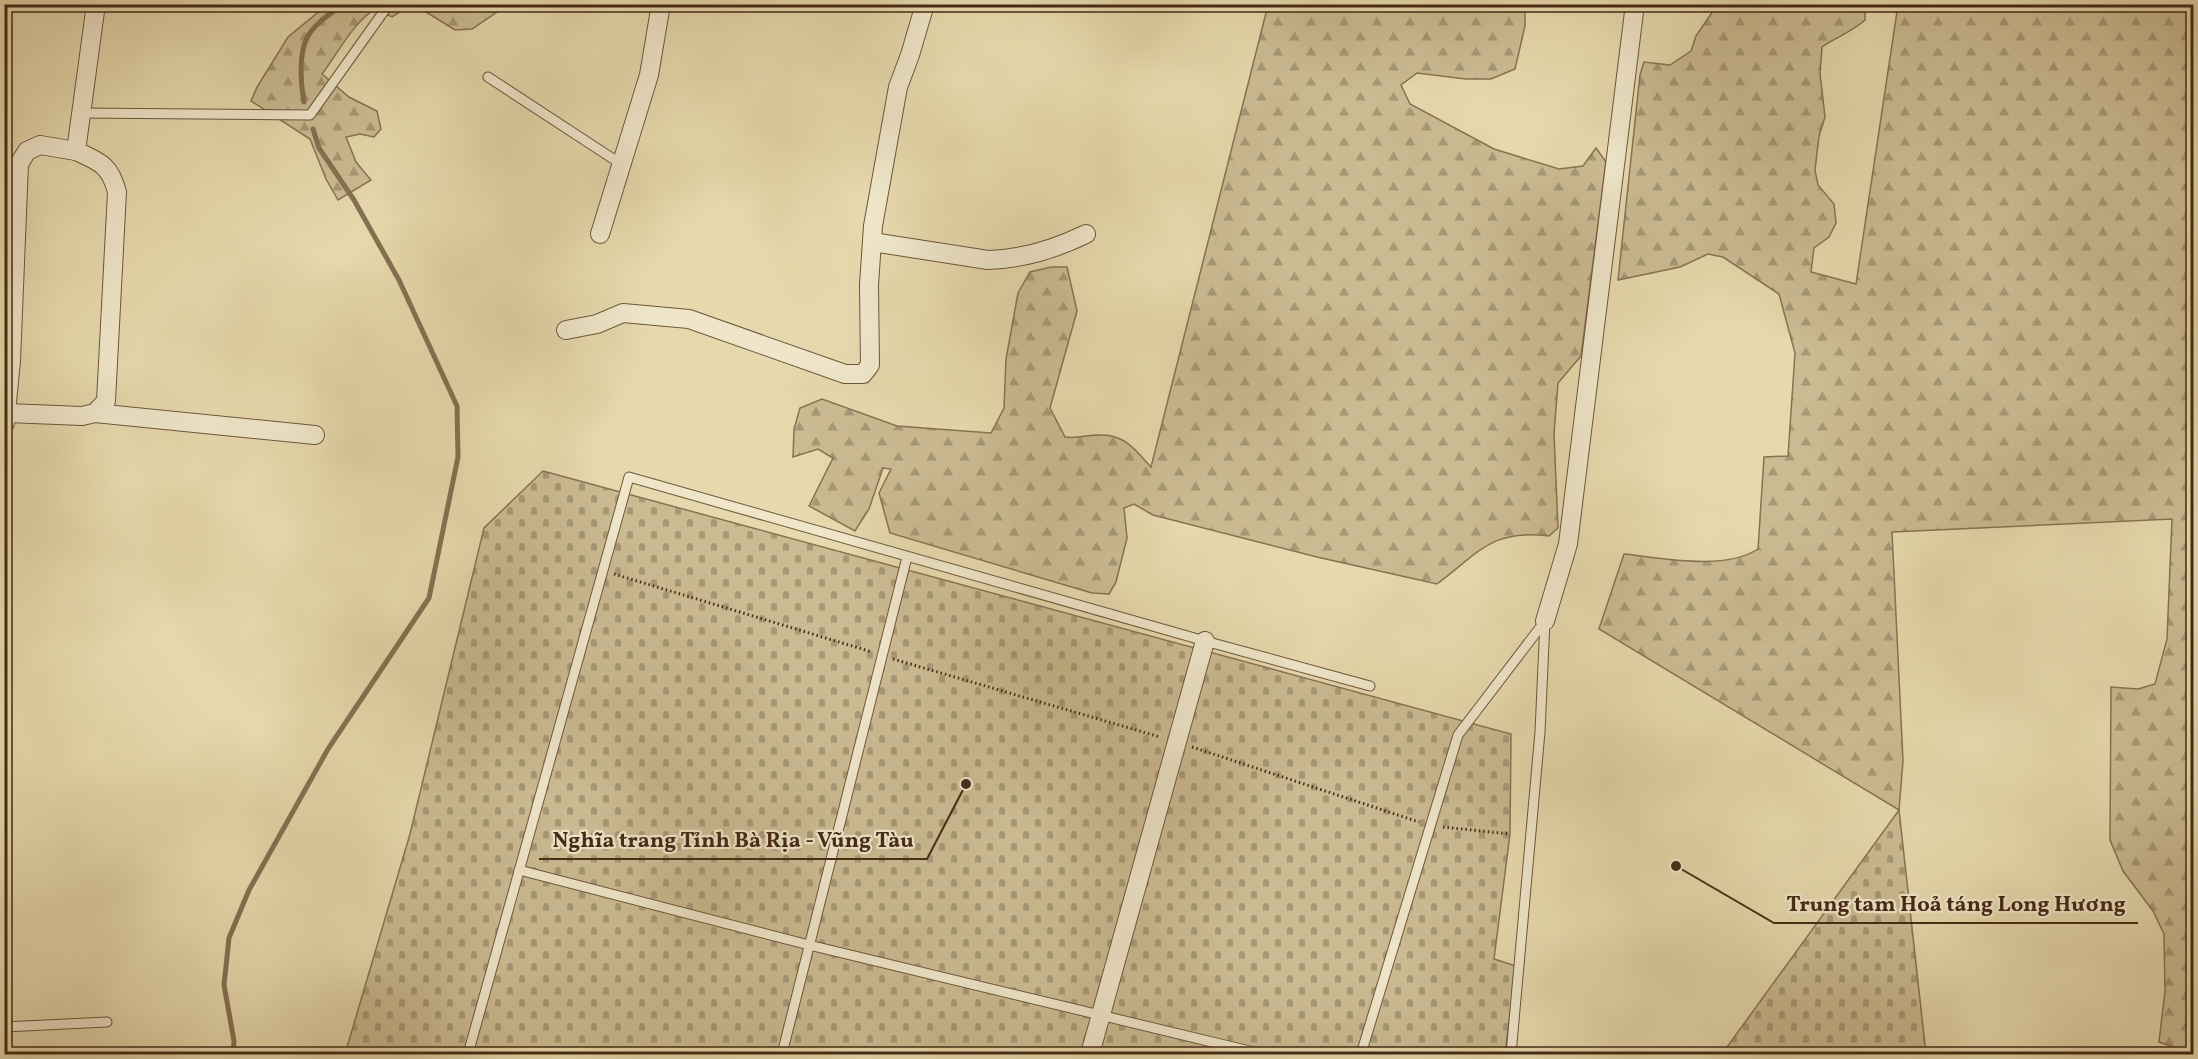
<svg xmlns="http://www.w3.org/2000/svg" width="2198" height="1059" font-family="Vollkorn,serif">
  <style>
    .forest { fill: url(#forest-firs); stroke: #887254; stroke-width: 1.5 }
    .cemetery { fill: url(#cemetery-stones); stroke: #887254; stroke-width: 1.5 }
    .lines { fill: none; stroke-linecap: round; stroke-linejoin: round }
    .stream { stroke: #867052; stroke-width: 5 }
    .lane-casing { stroke: #6e563c; stroke-width: 11 }
    .street-casing { stroke: #6e563c; stroke-width: 20 }
    .path { stroke: #462a16; stroke-width: 3; stroke-dasharray: 1.5 3; stroke-linecap: butt }
    .lane { stroke: #efe6ca; stroke-width: 9 }
    .street { stroke: #efe6ca; stroke-width: 18 }
    .leader { fill: none; stroke: #462a16; stroke-width: 2 }
    .callout-dot { fill: #462a16; stroke: #efe6ca; stroke-width: 2 }
    .callout-label { font-size: 22px; text-anchor: middle; font-weight: bold; fill: #462a16; stroke: #efe6ca; stroke-width: 4.5; stroke-linejoin: round; paint-order: stroke }
  </style>
  <defs>
    <pattern id="forest-firs" width="22" height="20" patternUnits="userSpaceOnUse" patternTransform="scale(1.5)"><rect width="22" height="20" fill="#cbbb93"/><path d="M5 1l3.5 6h-7zM16 11l3.5 6h-7z" fill="#a79877"/></pattern>
    <pattern id="cemetery-stones" width="16" height="16" patternUnits="userSpaceOnUse" patternTransform="scale(1.5)"><rect width="16" height="16" fill="#cbbb93"/><path d="M2 7V4a2 2 0 0 1 4 0v3zM10 15v-3a2 2 0 0 1 4 0v3z" fill="#a79877"/></pattern>
  </defs>
  <rect width="100%" height="100%" fill="#e6d9ad"/>
  <filter id="stains"><feTurbulence type="fractalNoise" baseFrequency=".00333" numOctaves="4"/><feColorMatrix values="0 0 0 0 .2 0 0 0 0 .09 0 0 0 0 .02 0 0 0 .5 -.17"/></filter>
  <radialGradient id="worn" r=".72"><stop offset=".6" stop-color="#630" stop-opacity="0"/><stop offset="1" stop-color="#630" stop-opacity=".3"/></radialGradient>
  <!-- forest -->
  <g class="forest">
    <path d="M 327,5 L 504,5 L 503,8 L 472,29 L 455,30 L 418,7 L 406,8 L 392,17 L 376,9 C 356,18 336,56 322,74 L 349,97 L 377,111 L 381,129 L 374,137 L 360,134 L 346,137 L 356,162 L 371,180 L 338,200 L 326,179 L 310,139 L 251,101 L 257,87 L 288,37 Z"/>
    <path d="M 1268,5 L 1525,5 L 1525,26 L 1515,69 L 1491,79 L 1466,79 L 1417,73 L 1401,85 L 1410,104 L 1494,149 L 1559,169 L 1583,166 L 1596,148 L 1606,162 L 1581,356 L 1558,383 L 1554,434 L 1558,528 L 1549,536 C 1491,529 1480,552 1437,584 L 1317,557 L 1153,515 L 1134,504 L 1124,508 L 1127,538 L 1116,582 L 1109,594 L 1092,593 L 890,533 L 879,493 L 891,469 L 883,468 L 869,509 L 855,531 L 809,506 L 833,458 L 818,449 L 793,457 L 794,429 L 800,408 L 822,399 L 897,426 L 991,433 L 1004,408 L 1006,359 L 1018,293 L 1030,272 L 1051,267 L 1067,267 L 1077,311 L 1050,408 L 1065,437 C 1081,439 1089,434 1102,435 C 1126,435 1137,452 1151,467 Z"/>
    <path d="M 1717,5 L 1865,5 L 1865,20 C 1852,32 1836,37 1822,47 L 1820,74 L 1825,117 L 1819,136 L 1815,170 L 1818,185 L 1834,204 L 1836,223 L 1829,237 L 1814,248 L 1811,272 L 1856,284 L 1898,5 L 2193,5 L 2193,1049 L 2176,1048 L 2159,1042 L 2165,991 L 2164,934 L 2153,911 L 2123,871 L 2110,840 L 2111,687 L 2138,689 L 2155,684 L 2167,639 L 2172,519 L 1892,532 L 1903,761 L 1899,810 L 1599,629 L 1624,554 C 1661,558 1725,571 1758,549 L 1764,457 L 1788,456 L 1795,353 L 1779,294 L 1723,257 L 1708,254 L 1680,267 L 1618,280 L 1640,75 L 1644,62 L 1670,65 L 1691,51 L 1696,36 Z"/>
  </g>
  <!-- cemetery -->
  <g class="cemetery">
    <polygon points="543,471 1511,734 1510,834 1494,959 1516,966 1505,1054 345,1054 410,834 484,528"/>
    <polygon points="1899,810 1926,1054 1722,1054"/>
  </g>
  <g class="lines">
    <!-- stream -->
    <g class="stream">
      <path d="M 304,102 C 301,84 299,57 306,40 C 312,25 331,13 344,4"/>
      <polyline points="233,1054 234,1041 224,985 229,938 249,890 328,749 429,598 458,457 457,406 399,280 354,200 319,148 313,129"/>
    </g>
    <!-- lane casing -->
    <g class="lane-casing">
      <g id="lane">
        <polyline points="488,77 621,164"/>
        <polyline points="81,113 310,115 389,4"/>
        <polyline points="519,870 809,945 1262,1054"/>
        <polyline points="4,1027 107,1022"/>
        <polyline points="468,1054 629,477 1205,641 1370,686"/>
        <polyline points="782,1054 907,557"/>
        <polyline points="1361,1054 1458,735 1545,621"/>
        <polyline points="1511,1054 1540,732 1545,621"/>
      </g>
    </g>
    <!-- street casing -->
    <g class="street-casing">
      <g id="street">
        <polyline points="600,234 649,75 661,4"/>
        <path d="M 872,242 L 988,260 C 1023,259 1055,249 1086,234"/>
        <polyline points="566,330 597,324 623,313 689,319 845,374 863,374 870,365 869,285 873,226 898,87 910,55 925,4"/>
        <path d="M 7,413 L 82,416 L 95,413 L 106,401 L 117,192 C 110,165 100,162 76,151 L 96,4"/>
        <polyline points="95,413 315,435"/>
        <polyline points="5,423 11,361 19,164 27,151 40,145 76,151"/>
        <polyline points="1545,621 1568,544 1635,4"/>
        <polyline points="1090,1054 1205,641"/>
      </g>
    </g>
    <!-- path -->
    <g class="path">
      <polyline points="614,574 872,652"/>
      <polyline points="893,659 1160,737"/>
      <polyline points="1192,747 1419,822"/>
      <polyline points="1443,827 1510,834"/>
    </g>
    <!-- lane -->
    <use href="#lane" class="lane"/>
    <!-- street -->
    <use href="#street" class="street"/>
  </g>
  <!-- callouts -->
  <path class="leader" d="M966 784L927 859H539M1676 866L1774 923H2138"/>
  <g class="callout-dot">
    <circle cx="966" cy="784" r="6"/>
    <circle cx="1676" cy="866" r="6"/>
  </g>
  <g class="callout-label">
    <text x="733" y="847">Nghĩa trang Tỉnh Bà Rịa - Vũng Tàu</text>
    <text x="1956" y="911">Trung tam Hoả táng Long Hương</text>
  </g>
  <!-- margin -->
  <rect width="2198" height="1059" fill="none" stroke="#e6d9ad" stroke-width="24"/>
  <rect x="6" y="6" width="2186" height="1047" fill="none" stroke="#462a16" stroke-width="3"/>
  <rect x="12" y="12" width="2174" height="1035" fill="none" stroke="#462a16" stroke-width="1.5"/>
  <rect width="100%" height="100%" filter="url(#stains)"/>
  <rect width="100%" height="100%" fill="url(#worn)"/>
</svg>
